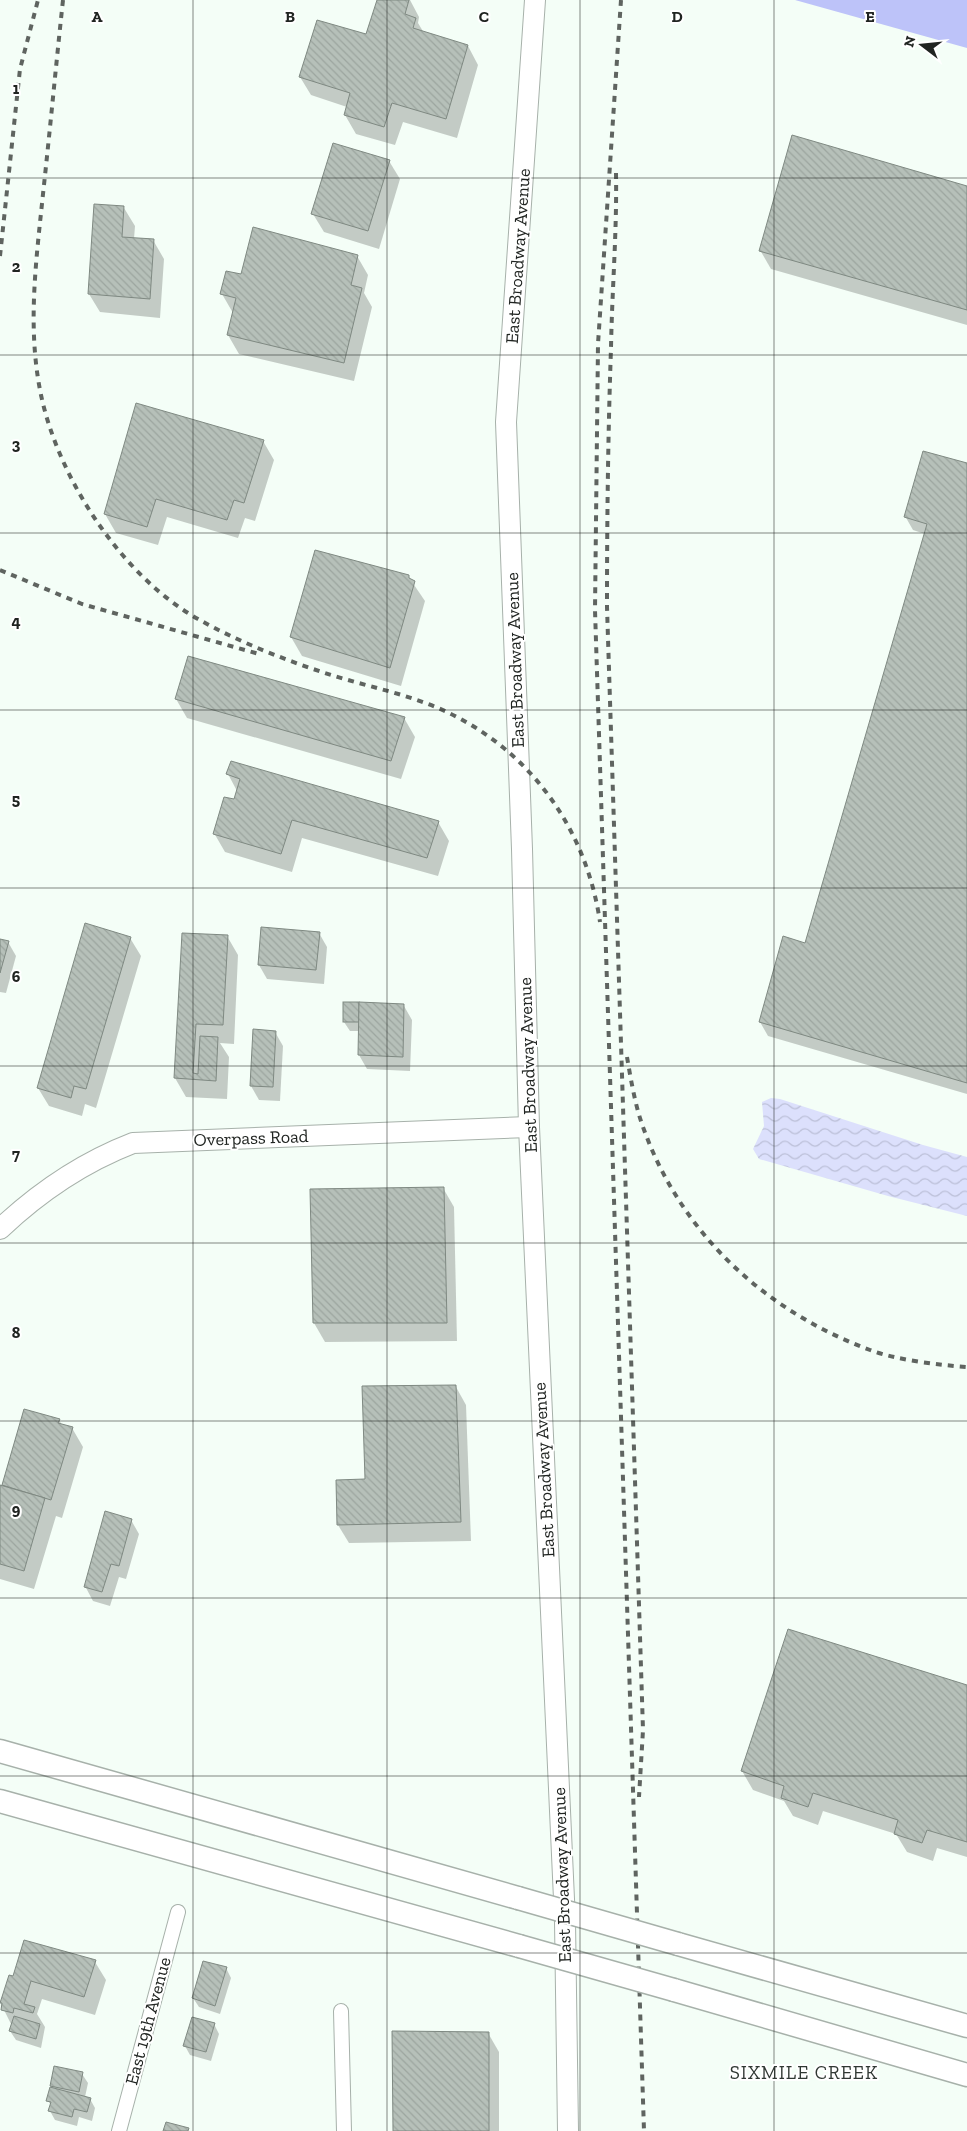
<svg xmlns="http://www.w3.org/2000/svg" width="967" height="2131" font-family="'Zilla Slab',serif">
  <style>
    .park { fill: #bdc3f9 }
    .water { fill: url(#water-waves) }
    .shadow { fill: #0003 }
    .building { fill: url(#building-back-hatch); stroke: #7f8982 }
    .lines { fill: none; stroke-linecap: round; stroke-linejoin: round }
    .minor-casing { stroke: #a7b1aa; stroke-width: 16 }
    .secondary-casing { stroke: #a7b1aa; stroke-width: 22 }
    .primary-casing { stroke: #a7b1aa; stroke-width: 25 }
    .minor { stroke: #fff; stroke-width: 14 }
    .secondary { stroke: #fff; stroke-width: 20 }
    .primary { stroke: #fff; stroke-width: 22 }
    .rail { stroke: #5f6460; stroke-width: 4; stroke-dasharray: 6 6; stroke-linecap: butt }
    .primary-bridge-casing { stroke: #a7b1aa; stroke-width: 25; stroke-linecap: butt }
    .primary-bridge { stroke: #fff; stroke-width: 22 }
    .grid { fill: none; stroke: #202421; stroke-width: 1; stroke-opacity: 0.55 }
    .labels { text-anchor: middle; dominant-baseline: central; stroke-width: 4; stroke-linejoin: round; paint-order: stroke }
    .street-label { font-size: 18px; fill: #202421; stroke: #fff }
    .neighbourhood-label { font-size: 19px; letter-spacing: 1px; fill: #303833; stroke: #fff }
    .grid-label { font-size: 16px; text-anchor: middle; font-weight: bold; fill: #202421; stroke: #fff; stroke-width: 4; stroke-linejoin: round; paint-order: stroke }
  </style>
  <defs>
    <pattern id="water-waves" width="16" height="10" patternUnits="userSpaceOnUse" patternTransform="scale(1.25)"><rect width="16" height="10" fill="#dce0fc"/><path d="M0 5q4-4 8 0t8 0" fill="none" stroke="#bcc0d8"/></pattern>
    <pattern id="building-back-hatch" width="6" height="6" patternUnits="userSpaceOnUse" patternTransform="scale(1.25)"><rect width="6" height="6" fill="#b6c0b9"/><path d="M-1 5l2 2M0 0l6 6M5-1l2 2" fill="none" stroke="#9ca59f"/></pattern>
  </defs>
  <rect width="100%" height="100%" fill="#f4fef7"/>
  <!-- park -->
  <polygon class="park" points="795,0 967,0 967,48"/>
  <!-- water -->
  <polygon class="water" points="771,1098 780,1099 923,1145 967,1157 967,1216 888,1196 759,1159 753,1149 764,1126 762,1102"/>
  <!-- shadow -->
  <g class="shadow">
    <polygon points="378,0 410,0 419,17 418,23 424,33 468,46 478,65 457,138 403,122 395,145 356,134 345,115 347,107 311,95 300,77 367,35"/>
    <polygon points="389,161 400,179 379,249 324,232 313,214"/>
    <polygon points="967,187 967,325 771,269 760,250"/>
    <polygon points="124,208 135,226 134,239 153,240 164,259 160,318 100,312 89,294"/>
    <polygon points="357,256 368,275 364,293 372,307 354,381 239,354 228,335 233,313 222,294"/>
    <polygon points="263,441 274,460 255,521 245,518 238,538 167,517 158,545 116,533 105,514"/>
    <polygon points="967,465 967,1094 768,1036 760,1022 806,944 925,534 913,530 905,516"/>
    <polygon points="408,576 425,601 401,686 302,656 291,637"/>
    <polygon points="176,699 404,718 415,737 401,779 187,718"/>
    <polygon points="228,774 438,822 449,841 438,876 302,838 292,872 225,852 214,833 235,801 237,791"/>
    <polygon points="319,933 327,947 324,984 267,979 259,965"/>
    <polygon points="227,936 238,955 234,1044 220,1043 229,1057 227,1099 186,1097 175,1078"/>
    <polygon points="130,938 141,956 96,1108 85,1104 82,1116 49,1106 38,1088"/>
    <polygon points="0,940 8,942 16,956 6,993 0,992"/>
    <polygon points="404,1006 412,1020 410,1071 367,1069 359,1055 360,1031 350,1031 344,1022"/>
    <polygon points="275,1032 283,1046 280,1101 259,1100 251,1086"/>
    <polygon points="443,1188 454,1207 457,1341 325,1342 314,1323"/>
    <polygon points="456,1387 466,1405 471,1541 349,1543 338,1525 366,1480"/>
    <polygon points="24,1410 59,1420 62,1425 72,1428 83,1447 62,1518 56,1516 34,1589 0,1579 0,1486 2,1487"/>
    <polygon points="131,1520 139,1534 126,1579 119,1577 110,1606 93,1601 85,1586"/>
    <polygon points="967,1687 967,1857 937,1848 933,1861 907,1852 896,1834 823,1811 818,1825 793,1816 784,1801 753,1790 742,1771"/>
    <polygon points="95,1962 106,1980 95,2015 42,1999 37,2014 45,2027 41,2048 16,2040 10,2031 12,2026 1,2004 10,1977"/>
    <polygon points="226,1968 231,1978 220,2014 199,2007 193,1998"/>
    <polygon points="214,2024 219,2034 211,2061 190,2055 185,2046"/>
    <polygon points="488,2033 499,2052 499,2131 394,2131"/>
    <polygon points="55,2067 82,2074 88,2083 85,2097 90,2099 95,2108 92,2121 79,2117 77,2126 55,2120 50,2111 51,2106 48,2100"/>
  </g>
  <!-- building -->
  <g class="building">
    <polygon points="377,0 409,0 405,14 416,18 413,28 468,45 446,119 392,103 384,127 344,115 350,93 299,77 317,20 366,34"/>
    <polygon points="792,135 967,186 967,310 759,251"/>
    <polygon points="333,143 390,160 368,231 311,214"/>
    <polygon points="94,204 124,206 122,237 154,239 150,299 88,294"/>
    <polygon points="253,227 358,255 351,285 362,288 344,363 227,335 236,298 220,294 226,271 241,274"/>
    <polygon points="136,403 264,440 244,503 234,500 227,520 156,499 147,527 104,514"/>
    <polygon points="923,451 967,463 967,1083 759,1022 783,936 805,943 927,524 904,517"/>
    <polygon points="315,550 409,575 409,578 415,581 390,668 290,637"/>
    <polygon points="188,656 405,717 391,761 175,699"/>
    <polygon points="231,761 439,821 427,858 292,820 281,854 213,834 224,797 234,799 240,779 226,774"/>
    <polygon points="85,923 131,937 86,1089 74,1086 71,1098 37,1088"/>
    <polygon points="261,927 320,932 316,970 258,965"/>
    <polygon points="182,933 228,935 223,1025 196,1024 193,1073 198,1074 200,1036 218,1037 216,1081 174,1078"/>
    <polygon points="0,939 9,941 0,973"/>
    <rect x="343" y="1002" width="16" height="20"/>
    <polygon points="359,1002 404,1004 403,1057 358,1055"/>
    <polygon points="253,1029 276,1031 273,1087 250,1086"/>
    <polygon points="444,1187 447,1323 313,1323 310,1189"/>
    <polygon points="456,1385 461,1522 337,1525 336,1480 365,1479 362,1386"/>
    <polygon points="24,1409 60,1419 58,1423 73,1427 51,1500 2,1485"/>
    <polygon points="0,1485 45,1498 24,1571 0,1564"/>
    <polygon points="105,1511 132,1519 119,1566 111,1564 102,1592 84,1587"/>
    <polygon points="788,1629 967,1685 967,1842 927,1830 922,1843 894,1834 898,1820 813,1793 808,1807 781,1798 784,1786 741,1771"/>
    <polygon points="24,1940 96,1960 84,1997 31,1981 24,2004 35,2007 33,2013 14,2008 13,2013 1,2010 2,2003 0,2003 9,1975 13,1976"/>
    <polygon points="203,1961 227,1967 215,2006 192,1998"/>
    <polygon points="14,2016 40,2024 36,2039 9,2031"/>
    <polygon points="192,2017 215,2023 206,2052 183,2046"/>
    <polygon points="392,2031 489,2032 489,2131 393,2131"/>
    <polygon points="54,2066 83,2072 79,2092 50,2086"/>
    <polygon points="50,2087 91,2098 87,2112 74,2109 72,2117 48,2111 51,2102 46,2101"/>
    <polygon points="166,2122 189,2128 188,2131 163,2131"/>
  </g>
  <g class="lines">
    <!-- minor casing -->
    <g class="minor-casing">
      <g id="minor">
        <polyline points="341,2011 344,2131"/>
        <polyline points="119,2131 178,1912"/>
      </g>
    </g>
    <!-- secondary casing -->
    <g class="secondary-casing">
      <g id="secondary">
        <polyline points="535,0 506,422 522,849 529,1127 565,1921 568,2131"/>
        <path d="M 0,1229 C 38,1193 84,1162 133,1143 L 529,1127"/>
      </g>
    </g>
    <!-- primary casing -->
    <g class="primary-casing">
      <g id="primary">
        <polyline points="0,1751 518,1898"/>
        <polyline points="0,1801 519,1946"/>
        <polyline points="678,1944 967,2026"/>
        <polyline points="674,1990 967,2075"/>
      </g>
    </g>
    <!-- minor -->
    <use href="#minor" class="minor"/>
    <!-- secondary -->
    <use href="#secondary" class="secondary"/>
    <!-- primary -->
    <use href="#primary" class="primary"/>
    <!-- rail -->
    <g class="rail">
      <path d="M 63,0 C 56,65 50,130 43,194 C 36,262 27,328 41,395 C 59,480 122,576 198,619 C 237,641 280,658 322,672 C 366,687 413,694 455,716 C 535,757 587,833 600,922"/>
      <polyline points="621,0 598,344 595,610 644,2131"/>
      <path d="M 616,173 C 617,232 612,290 611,348 C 608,434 607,521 607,607 L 643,1730 L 639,1797"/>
      <polyline points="0,256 20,69 38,0"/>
      <polyline points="0,570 82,604 259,654"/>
      <path d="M 627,1057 C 631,1080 635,1105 643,1127 C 681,1234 765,1311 870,1350 C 896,1360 939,1365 967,1367"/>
    </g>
    <!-- primary-bridge casing -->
    <g class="primary-bridge-casing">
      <g id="primary-bridge">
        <polyline points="518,1898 678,1944"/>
        <polyline points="519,1946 674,1990"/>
      </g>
    </g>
    <!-- primary-bridge -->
    <use href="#primary-bridge" class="primary-bridge"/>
  </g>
  <!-- grid -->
  <path class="grid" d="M 193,0 L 193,2131M 387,0 L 387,2131M 580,0 L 580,2131M 774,0 L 774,2131M 0,178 L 967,178M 0,355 L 967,355M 0,533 L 967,533M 0,710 L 967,710M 0,888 L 967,888M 0,1066 L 967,1066M 0,1243 L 967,1243M 0,1421 L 967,1421M 0,1598 L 967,1598M 0,1776 L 967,1776M 0,1953 L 967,1953"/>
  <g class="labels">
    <!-- street labels -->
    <g class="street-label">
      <text transform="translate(518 256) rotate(-86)">East Broadway Avenue</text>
      <text transform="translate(515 660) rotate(-92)">East Broadway Avenue</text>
      <text transform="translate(528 1065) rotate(-92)">East Broadway Avenue</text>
      <text transform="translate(251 1138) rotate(-2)">Overpass Road</text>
      <text transform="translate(544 1470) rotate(-93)">East Broadway Avenue</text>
      <text transform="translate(562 1875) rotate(-92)">East Broadway Avenue</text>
      <text transform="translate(148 2021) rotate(-75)">East 19th Avenue</text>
    </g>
    <!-- neighbourhood labels -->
    <g class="neighbourhood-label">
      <text x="804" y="2072">SIXMILE CREEK</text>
    </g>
  </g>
  <g class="grid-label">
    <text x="97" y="22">A</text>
    <text x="290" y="22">B</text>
    <text x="484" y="22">C</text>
    <text x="677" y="22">D</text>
    <text x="870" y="22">E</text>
    <text x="16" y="94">1</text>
    <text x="16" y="272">2</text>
    <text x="16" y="450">3</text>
    <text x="16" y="627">4</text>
    <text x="16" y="805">5</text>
    <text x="16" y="982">6</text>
    <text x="16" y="1160">7</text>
    <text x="16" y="1338">8</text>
    <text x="16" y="1515">9</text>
  </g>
  <!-- north arrow -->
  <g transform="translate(922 45) rotate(286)" stroke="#ffffff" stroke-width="4" paint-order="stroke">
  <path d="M0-4L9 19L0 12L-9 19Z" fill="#202421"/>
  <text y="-8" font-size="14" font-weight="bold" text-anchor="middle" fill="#202421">N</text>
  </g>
</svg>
